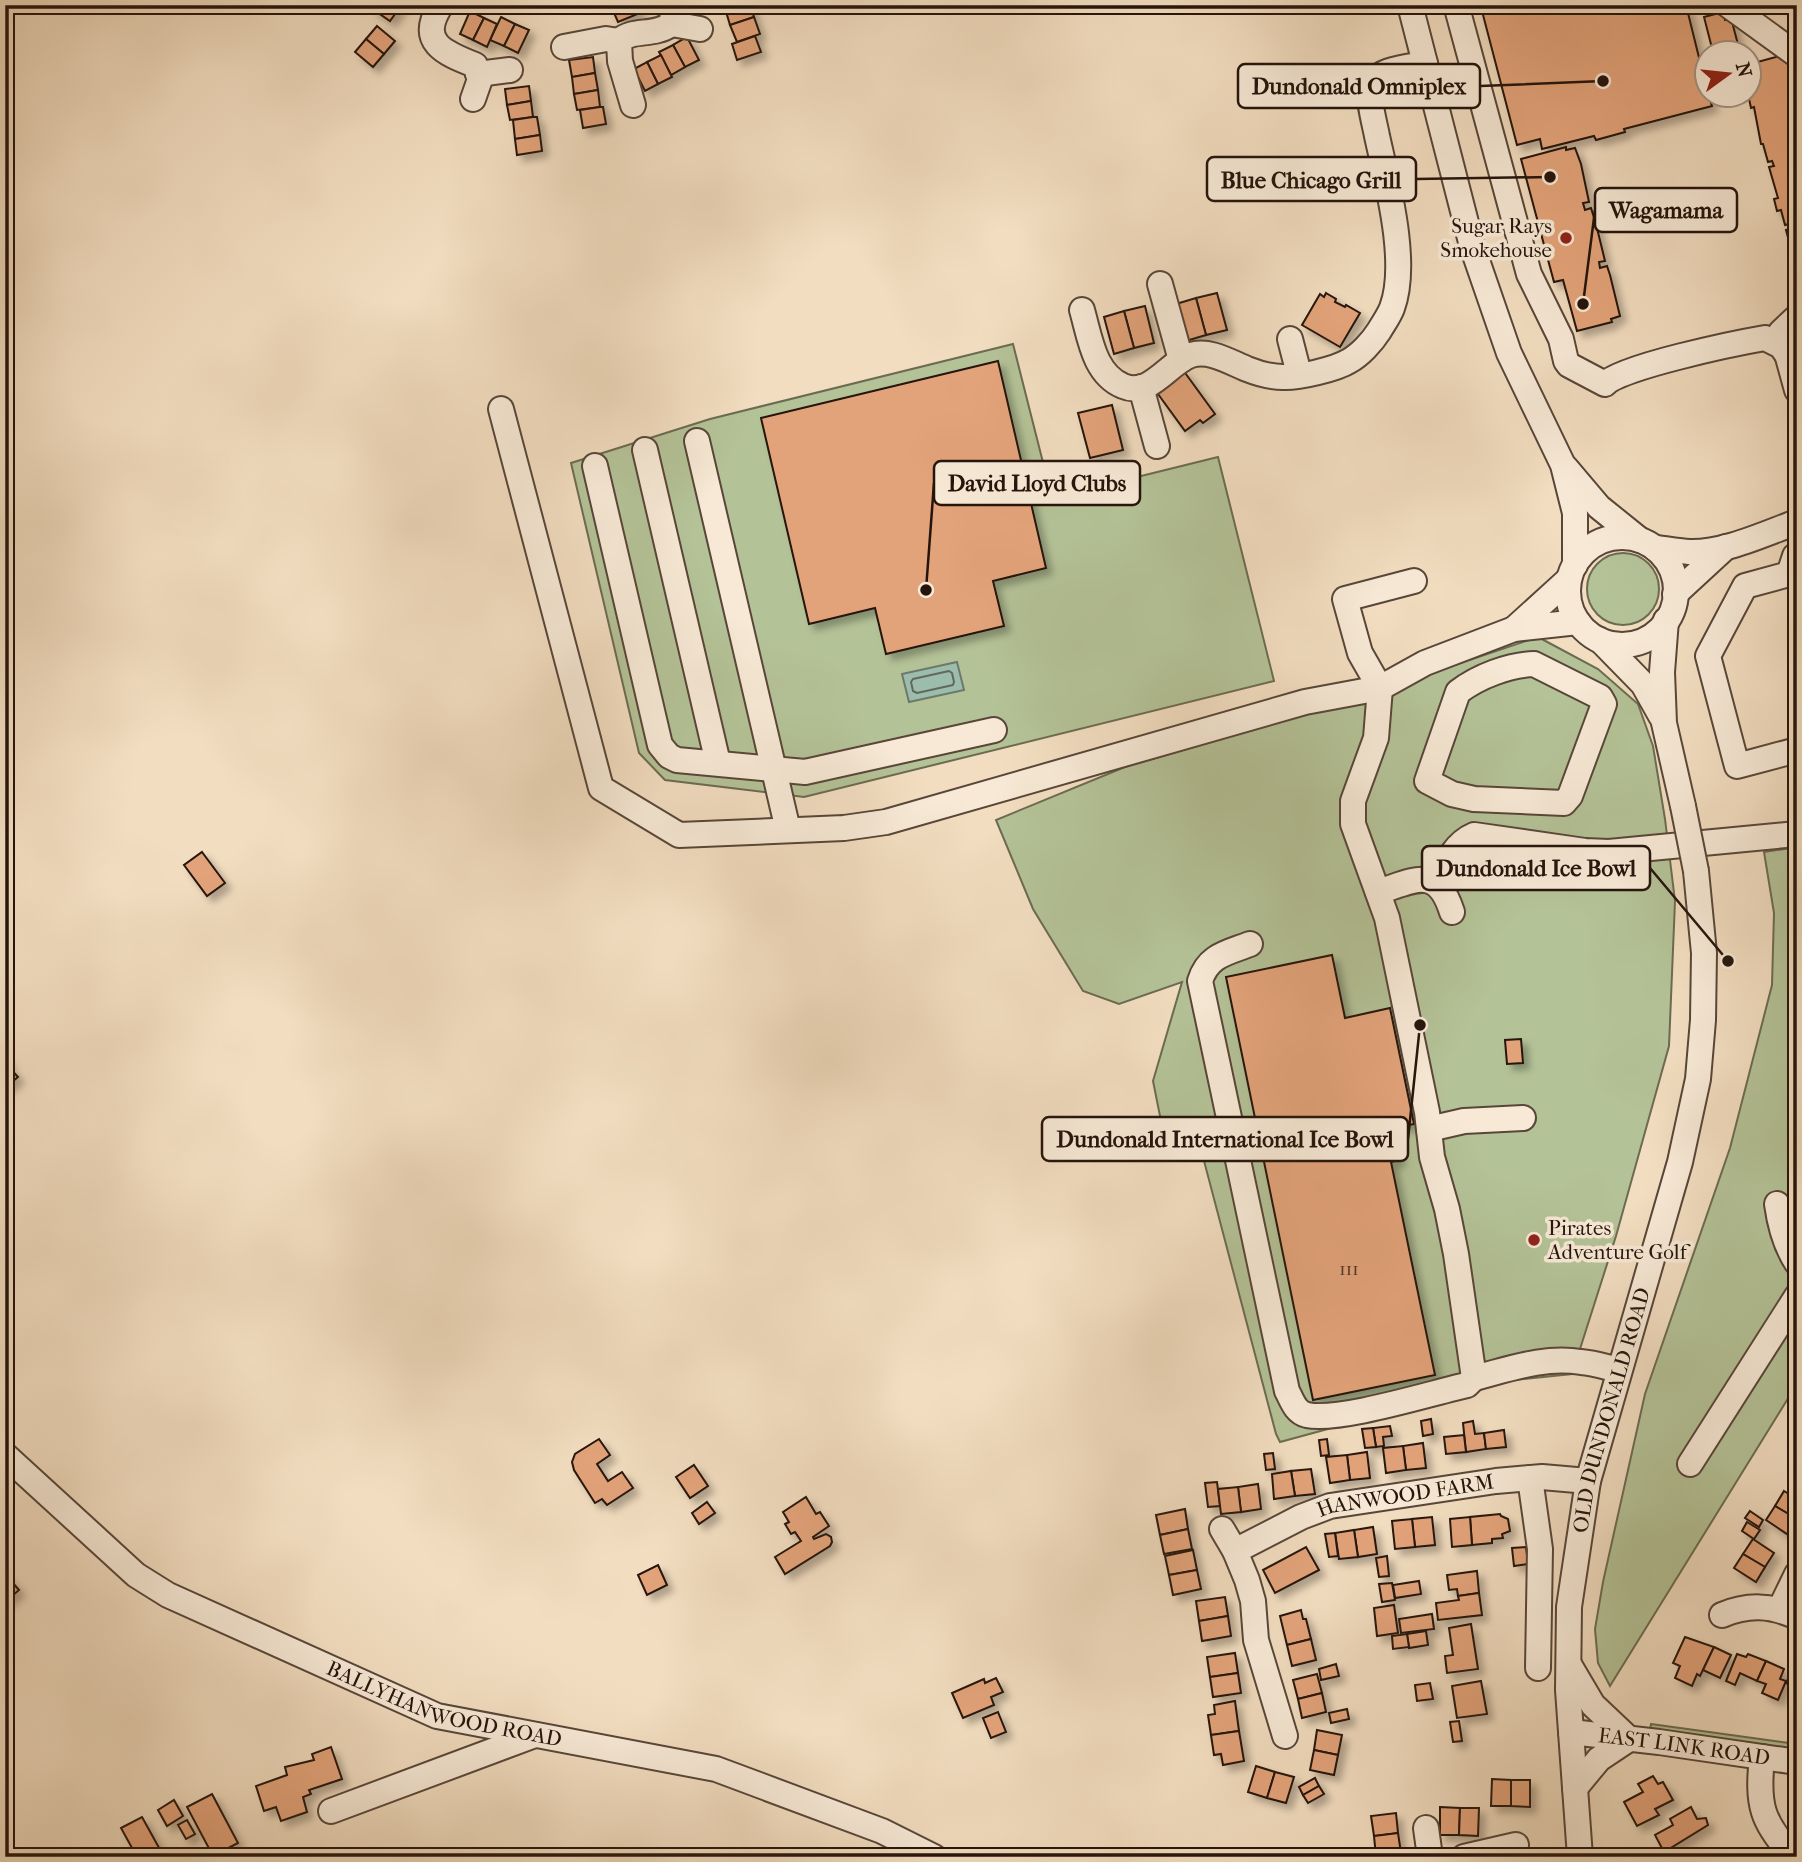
<svg xmlns="http://www.w3.org/2000/svg" width="1802" height="1862" font-family="'IM FELL French Canon',serif">
  <style>
    .green { fill: #b4c297; stroke: #6c6b52; stroke-width: 2 }
    .water { fill: #9dbdac; stroke: #6d796c; stroke-width: 2 }
    .lines { fill: none; stroke-linecap: round; stroke-linejoin: round }
    .shore { stroke: #61685c; stroke-width: 2 }
    .building { fill: #e3a37a; stroke: #25140c; stroke-width: 2; filter: url(#shadow) }
    .minor-casing { stroke: #584639; stroke-width: 28 }
    .minor { stroke: #f7e9d6; stroke-width: 24 }
    .minor-bridge-casing { stroke: #584639; stroke-width: 28; stroke-linecap: butt }
    .minor-bridge { stroke: #f7e9d6; stroke-width: 24 }
    .poi-dot { fill: #8f2418; stroke: #f7e9d6; stroke-width: 2.5 }
    .labels { text-anchor: middle; dominant-baseline: central; stroke-width: 7; stroke-linejoin: round; paint-order: stroke }
    .number-label { font-size: 18px; fill: #543828 }
    .poi-label { font-size: 21px; fill: #25140c; stroke: #f7e9d6; text-anchor: end }
    .street-label { font-size: 21px; fill: #25140c; stroke: #f7e9d6 }
    .leader { fill: none; stroke: #25140c; stroke-width: 2.5 }
    .callout-dot { fill: #25140c; stroke: #f7e9d6; stroke-width: 2.5 }
    .callout { fill: #f7e9d6; stroke: #25140c; stroke-width: 2.5 }
    .callout-label { font-size: 23px; text-anchor: middle; font-weight: bold; fill: #25140c }
  </style>
  <defs>
    <filter id="shadow"><feDropShadow dx="6" dy="6" stdDeviation="3.5" flood-color="#0004"/></filter>
  </defs>
  <rect width="100%" height="100%" fill="#f2ddc0"/>
  <filter id="stains"><feTurbulence type="fractalNoise" baseFrequency=".00286" numOctaves="4"/><feColorMatrix values="0 0 0 0 .2 0 0 0 0 .09 0 0 0 0 .02 0 0 0 .5 -.17"/></filter>
  <radialGradient id="worn" r=".72"><stop offset=".6" stop-color="#630" stop-opacity="0"/><stop offset="1" stop-color="#630" stop-opacity=".3"/></radialGradient>
  <!-- green -->
  <g class="green">
    <polygon points="1013,344 1052,498 1218,457 1274,681 804,797 665,780 639,753 571,463 710,419"/>
    <circle cx="1623" cy="589" r="36"/>
    <polygon points="1538,637 1598,669 1638,704 1653,746 1665,819 1675,901 1669,1046 1616,1236 1572,1374 1504,1381 1280,1442 1276,1434 1203,1157 1162,1126 1153,1081 1182,982 1119,1004 1083,991 1033,909 996,820 1125,767 1327,708"/>
    <polygon points="1797,847 1797,1384 1610,1686 1598,1663 1595,1629 1603,1582 1645,1394 1730,1148 1772,985 1774,913 1764,852"/>
    <polygon points="1651,1724 1797,1744 1797,1750 1650,1730"/>
  </g>
  <!-- water -->
  <polygon class="water" points="957,662 964,690 909,702 902,674"/>
  <g class="lines">
    <!-- shore -->
    <polygon class="shore" points="949,671 952,673 954,682 953,685 917,693 913,691 911,682 913,679"/>
  </g>
  <!-- building -->
  <g class="building">
    <polygon points="373,5 397,5 400,7 390,21 371,8"/>
    <polygon points="637,5 640,13 618,22 611,6"/>
    <polygon points="733,5 750,5 754,17 730,25 725,8"/>
    <polygon points="1503,5 1624,5 1625,10 1641,5 1686,5 1708,94 1712,106 1624,129 1625,132 1596,140 1594,136 1542,149 1540,139 1517,145 1482,11"/>
    <polygon points="470,11 484,18 473,40 460,34"/>
    <polygon points="1723,12 1725,20 1731,18 1740,52 1713,52 1704,17"/>
    <polygon points="501,17 515,24 504,46 490,40"/>
    <polygon points="754,17 760,34 737,42 730,25"/>
    <polygon points="484,18 497,24 487,47 473,40"/>
    <polygon points="515,24 529,30 518,53 504,46"/>
    <polygon points="377,26 395,41 384,54 366,39"/>
    <polygon points="755,36 761,52 737,60 732,44"/>
    <polygon points="687,37 699,60 685,67 673,45"/>
    <polygon points="366,39 384,54 373,67 355,52"/>
    <polygon points="673,45 685,67 671,75 659,52"/>
    <polygon points="661,55 672,77 658,84 647,62"/>
    <polygon points="1783,55 1797,67 1797,271 1786,230 1790,229 1789,224 1785,225 1781,210 1777,211 1774,199 1778,198 1769,167 1774,166 1772,161 1768,162 1763,144 1761,144 1754,107 1751,108 1748,94 1750,94 1750,84 1753,83 1752,76 1750,76 1750,64"/>
    <polygon points="593,57 595,73 572,77 569,60"/>
    <polygon points="647,62 658,84 645,91 634,69"/>
    <polygon points="595,73 598,90 574,94 572,77"/>
    <polygon points="529,86 531,101 507,105 505,89"/>
    <polygon points="598,90 600,107 577,110 574,94"/>
    <polygon points="531,101 533,117 510,120 507,105"/>
    <polygon points="600,107 603,107 606,124 583,128 580,110"/>
    <polygon points="533,117 537,117 540,135 515,139 513,120"/>
    <polygon points="540,135 542,151 517,155 515,139"/>
    <polygon points="1566,147 1566,150 1575,148 1581,164 1589,202 1583,203 1585,210 1591,208 1596,224 1605,261 1599,262 1600,268 1607,266 1610,275 1620,316 1611,319 1612,322 1577,331 1563,280 1554,282 1521,159"/>
    <polygon points="1217,293 1227,330 1206,335 1196,298"/>
    <polygon points="1326,293 1336,299 1335,302 1345,307 1346,305 1360,313 1340,347 1302,325 1320,294 1324,297"/>
    <polygon points="1196,298 1206,335 1186,341 1176,304"/>
    <polygon points="1145,306 1154,343 1134,348 1124,311"/>
    <polygon points="1124,311 1134,348 1114,354 1104,317"/>
    <polygon points="998,361 1046,568 993,581 1004,626 886,654 875,608 809,624 761,418"/>
    <polygon points="1183,370 1215,414 1203,423 1200,420 1185,431 1158,394 1175,381 1173,378"/>
    <polygon points="1112,405 1123,450 1090,458 1078,413"/>
    <polygon points="202,852 225,883 207,896 184,865"/>
    <polygon points="1332,955 1345,1018 1390,1008 1414,1124 1392,1128 1399,1160 1391,1162 1435,1375 1313,1400 1226,977"/>
    <polygon points="1521,1039 1523,1063 1507,1064 1505,1040"/>
    <polygon points="5,1058 9,1061 6,1064 18,1077 5,1088"/>
    <polygon points="1431,1419 1433,1434 1423,1436 1421,1421"/>
    <polygon points="1473,1421 1475,1434 1484,1433 1486,1449 1466,1452 1463,1423"/>
    <polygon points="1390,1426 1392,1436 1383,1437 1384,1446 1376,1447 1373,1428"/>
    <polygon points="1373,1428 1376,1447 1365,1448 1362,1429"/>
    <polygon points="1504,1430 1506,1447 1486,1449 1484,1433"/>
    <polygon points="1464,1435 1466,1452 1446,1454 1444,1437"/>
    <polygon points="599,1439 610,1455 597,1464 608,1481 622,1472 633,1488 607,1505 602,1499 595,1503 574,1470 572,1462 575,1454"/>
    <polygon points="1327,1439 1329,1455 1321,1456 1319,1440"/>
    <polygon points="1423,1443 1426,1468 1406,1470 1403,1446"/>
    <polygon points="1403,1446 1406,1470 1386,1473 1383,1448"/>
    <polygon points="1367,1452 1370,1478 1350,1480 1347,1455"/>
    <polygon points="1273,1453 1275,1469 1266,1470 1264,1454"/>
    <polygon points="1347,1455 1350,1480 1330,1483 1326,1457"/>
    <polygon points="694,1465 708,1486 690,1498 676,1477"/>
    <polygon points="1311,1469 1315,1494 1295,1496 1291,1471"/>
    <polygon points="1291,1471 1295,1496 1274,1499 1272,1474"/>
    <polygon points="1217,1482 1220,1506 1208,1507 1205,1483"/>
    <polygon points="1258,1484 1261,1509 1241,1512 1238,1487"/>
    <polygon points="1238,1487 1241,1512 1221,1514 1218,1489"/>
    <polygon points="1784,1491 1797,1499 1797,1519 1775,1506"/>
    <polygon points="806,1497 816,1514 820,1512 829,1526 813,1537 814,1539 826,1534 831,1537 832,1542 830,1546 785,1574 775,1557 801,1541 795,1532 791,1534 785,1524 789,1522 783,1512"/>
    <polygon points="707,1502 715,1513 699,1524 692,1513"/>
    <polygon points="1775,1506 1797,1519 1787,1534 1766,1520"/>
    <polygon points="1185,1509 1188,1529 1160,1535 1156,1515"/>
    <polygon points="1750,1511 1763,1520 1759,1527 1745,1518"/>
    <polygon points="1500,1514 1501,1516 1508,1519 1510,1531 1502,1534 1503,1538 1492,1539 1492,1543 1472,1545 1470,1517"/>
    <polygon points="1432,1517 1435,1545 1415,1547 1412,1519"/>
    <polygon points="1470,1517 1472,1545 1452,1547 1450,1519"/>
    <polygon points="1412,1519 1415,1547 1395,1549 1392,1521"/>
    <polygon points="1747,1522 1760,1530 1754,1539 1742,1531"/>
    <polygon points="1373,1527 1377,1554 1358,1557 1354,1530"/>
    <polygon points="1188,1529 1192,1549 1164,1554 1160,1535"/>
    <polygon points="1354,1530 1358,1557 1339,1559 1335,1533"/>
    <polygon points="1335,1533 1338,1556 1329,1557 1325,1534"/>
    <polygon points="1753,1539 1774,1553 1765,1567 1743,1554"/>
    <polygon points="1306,1547 1319,1570 1275,1593 1263,1570"/>
    <polygon points="1526,1547 1528,1564 1514,1566 1512,1548"/>
    <polygon points="1193,1550 1197,1570 1169,1575 1165,1556"/>
    <polygon points="1743,1554 1765,1567 1756,1582 1734,1568"/>
    <polygon points="1387,1556 1389,1576 1379,1577 1376,1558"/>
    <polygon points="658,1565 667,1585 647,1595 638,1575"/>
    <polygon points="1197,1570 1201,1589 1173,1595 1169,1575"/>
    <polygon points="1477,1571 1479,1593 1458,1596 1457,1589 1449,1590 1447,1575"/>
    <polygon points="5,1574 19,1590 5,1602"/>
    <polygon points="1419,1581 1421,1594 1395,1598 1393,1585"/>
    <polygon points="1392,1583 1395,1600 1382,1602 1379,1584"/>
    <polygon points="1479,1593 1482,1615 1438,1620 1436,1603 1459,1600 1458,1596"/>
    <polygon points="1225,1597 1228,1616 1199,1621 1196,1601"/>
    <polygon points="1394,1605 1398,1633 1377,1636 1374,1608"/>
    <polygon points="1301,1610 1303,1619 1306,1619 1311,1639 1287,1645 1280,1616"/>
    <polygon points="1432,1614 1434,1629 1401,1633 1399,1619"/>
    <polygon points="1228,1616 1231,1636 1202,1641 1199,1621"/>
    <polygon points="1471,1624 1478,1669 1447,1673 1445,1656 1453,1655 1449,1628"/>
    <polygon points="1426,1631 1428,1645 1409,1648 1407,1634"/>
    <polygon points="1407,1634 1409,1647 1393,1649 1392,1636"/>
    <polygon points="1685,1637 1714,1647 1700,1676 1697,1674 1692,1686 1675,1678 1680,1666 1673,1663"/>
    <polygon points="1311,1639 1316,1660 1292,1666 1287,1645"/>
    <polygon points="1714,1647 1731,1655 1720,1678 1703,1670"/>
    <polygon points="1235,1653 1238,1673 1210,1677 1207,1657"/>
    <polygon points="1737,1654 1746,1657 1748,1654 1766,1661 1757,1681 1740,1673 1735,1685 1726,1681"/>
    <polygon points="1766,1661 1784,1669 1780,1679 1786,1681 1778,1700 1762,1693 1766,1684 1757,1681"/>
    <polygon points="1336,1664 1339,1676 1321,1680 1319,1669"/>
    <polygon points="1794,1666 1797,1668 1797,1694 1795,1695 1790,1685 1786,1683"/>
    <polygon points="1238,1673 1241,1693 1213,1697 1210,1677"/>
    <polygon points="1317,1674 1322,1693 1298,1699 1293,1680"/>
    <polygon points="996,1678 1003,1692 991,1697 994,1705 963,1718 952,1693 984,1679 985,1683"/>
    <polygon points="1481,1681 1487,1714 1457,1718 1452,1686"/>
    <polygon points="1430,1683 1433,1699 1417,1701 1415,1685"/>
    <polygon points="1322,1693 1326,1712 1302,1718 1298,1699"/>
    <polygon points="1235,1701 1239,1731 1211,1735 1208,1715 1215,1714 1214,1705"/>
    <polygon points="1347,1709 1349,1719 1331,1723 1329,1713"/>
    <polygon points="998,1712 1006,1732 991,1738 983,1718"/>
    <polygon points="1459,1721 1462,1741 1453,1742 1450,1722"/>
    <polygon points="1317,1730 1342,1735 1338,1755 1314,1750"/>
    <polygon points="1239,1731 1244,1761 1223,1765 1221,1754 1214,1755 1211,1735"/>
    <polygon points="331,1747 342,1779 309,1790 311,1794 303,1797 307,1812 281,1821 276,1807 264,1811 256,1786 287,1775 285,1767 314,1760 312,1754"/>
    <polygon points="1314,1750 1338,1755 1334,1775 1310,1770"/>
    <polygon points="1256,1766 1275,1772 1267,1798 1248,1792"/>
    <polygon points="1275,1772 1294,1777 1286,1803 1267,1798"/>
    <polygon points="1653,1776 1658,1784 1663,1782 1673,1800 1655,1809 1659,1815 1637,1826 1624,1802 1643,1792 1638,1784"/>
    <polygon points="1315,1778 1319,1786 1303,1795 1299,1787"/>
    <polygon points="1492,1779 1511,1780 1511,1806 1491,1806"/>
    <polygon points="1511,1780 1530,1780 1530,1807 1511,1806"/>
    <polygon points="1319,1786 1324,1794 1308,1803 1303,1795"/>
    <polygon points="212,1794 238,1843 213,1856 187,1807"/>
    <polygon points="174,1800 183,1816 167,1826 158,1810"/>
    <polygon points="1440,1807 1460,1808 1459,1835 1440,1835"/>
    <polygon points="1691,1807 1697,1819 1706,1818 1708,1825 1664,1852 1655,1835 1673,1825 1670,1819"/>
    <polygon points="1460,1808 1479,1808 1478,1836 1459,1835"/>
    <polygon points="1396,1813 1398,1833 1374,1836 1371,1816"/>
    <polygon points="142,1817 163,1855 169,1851 172,1857 137,1857 121,1828"/>
    <polygon points="187,1820 195,1834 186,1839 178,1825"/>
    <polygon points="1398,1833 1401,1853 1376,1856 1374,1836"/>
  </g>
  <g class="lines">
    <!-- minor casing -->
    <g class="minor-casing">
      <g id="minor">
        <path d="M 441,5 C 417,42 444,53 475,65 L 480,79 L 473,99"/>
        <polyline points="1410,5 1472,246 1509,353 1563,465 1575,513 1575,565"/>
        <path d="M 1458,5 L 1457,8 L 1529,274 L 1561,339 L 1566,361 L 1569,365 L 1605,384 C 1620,367 1736,343 1765,338 L 1781,346 L 1786,353"/>
        <polyline points="1728,5 1797,55"/>
        <polyline points="672,24 700,29"/>
        <polyline points="564,47 606,39 619,41"/>
        <polyline points="478,74 510,70"/>
        <path d="M 633,105 L 620,61 L 619,41 C 634,28 652,37 672,24 L 673,9 L 671,5"/>
        <polyline points="1160,284 1181,360"/>
        <path d="M 1082,310 C 1090,338 1094,374 1123,386 C 1150,398 1169,362 1191,355 C 1209,349 1230,362 1247,369 C 1257,373 1271,377 1283,377 C 1298,378 1336,369 1349,361 C 1360,355 1372,342 1379,331 C 1383,324 1389,316 1392,308 C 1409,263 1387,182 1377,136 C 1375,125 1368,100 1370,89 C 1375,68 1408,67 1425,64"/>
        <polyline points="1797,317 1781,332 1797,390"/>
        <polyline points="1290,339 1299,374"/>
        <polyline points="1141,387 1157,446"/>
        <polyline points="501,409 601,788 679,835 844,828 886,822 1305,702 1380,688 1425,663 1514,629 1578,622"/>
        <polyline points="697,441 788,830"/>
        <polyline points="645,450 718,763"/>
        <polyline points="595,466 660,745 669,756 677,760 805,772 994,730"/>
        <polyline points="1566,468 1599,507 1640,540"/>
        <circle cx="1622" cy="591" r="54"/>
        <path d="M 1655,548 C 1666,549 1677,551 1689,552 C 1724,553 1764,534 1797,522"/>
        <polyline points="1795,556 1789,574 1745,586 1708,656 1737,766 1797,750"/>
        <path d="M 1414,581 L 1345,599 L 1360,653 L 1380,688 L 1376,738 L 1353,801 L 1353,824 L 1387,918 L 1427,1112 L 1432,1157 L 1447,1209 L 1456,1254 L 1474,1378 C 1510,1369 1544,1356 1581,1362 C 1594,1363 1606,1367 1619,1370"/>
        <polyline points="1675,594 1726,547"/>
        <polyline points="1666,620 1662,672 1664,723 1683,806"/>
        <polyline points="1514,629 1569,579"/>
        <polyline points="1600,640 1643,684 1661,716"/>
        <path d="M 1534,664 L 1600,697 L 1604,704 L 1570,796 L 1564,803 L 1474,799 L 1452,794 L 1427,781 L 1458,692 C 1479,676 1509,665 1534,664 Z"/>
        <path d="M 1437,884 C 1446,865 1453,844 1474,835 L 1585,851 L 1609,852 L 1797,834"/>
        <path d="M 1378,892 C 1415,880 1437,865 1452,912"/>
        <path d="M 1250,944 C 1227,953 1208,955 1200,981 L 1287,1391 C 1292,1400 1295,1412 1307,1415 C 1339,1422 1431,1393 1467,1385 L 1474,1378"/>
        <polyline points="1429,1129 1464,1121 1523,1118"/>
        <path d="M 1777,1204 C 1780,1226 1785,1245 1797,1263"/>
        <path id="s1" d="M 5,1455 L 136,1575 L 168,1595 L 437,1716 L 716,1769 L 882,1831 L 934,1857"/>
        <polyline points="1690,1464 1797,1296"/>
        <polyline points="1530,1478 1540,1549 1538,1668"/>
        <polyline points="1222,1529 1235,1551"/>
        <polyline points="1780,1609 1797,1574"/>
        <path d="M 1722,1615 C 1748,1604 1771,1605 1797,1617"/>
        <polyline points="1570,1666 1593,1705 1629,1739 1599,1759 1575,1788"/>
        <path id="s2" d="M 1571,1732 L 1659,1742 L 1797,1762"/>
        <path id="s3" d="M 1285,1736 L 1256,1640 L 1253,1601 L 1247,1580 L 1235,1551 L 1301,1517 L 1330,1506 L 1496,1481 L 1542,1477 L 1588,1481"/>
        <path d="M 1762,1757 C 1757,1804 1761,1822 1794,1857"/>
        <polyline points="331,1811 535,1735"/>
        <polyline points="1426,1828 1430,1857"/>
        <polyline points="1464,1857 1516,1845"/>
        <path id="s4" d="M 1580,1857 L 1568,1690 L 1569,1607 L 1588,1481 L 1680,1162 L 1698,1079 L 1703,1020 L 1704,953 L 1696,871"/>
      </g>
    </g>
    <!-- minor -->
    <use href="#minor" class="minor"/>
    <!-- minor-bridge casing -->
    <g class="minor-bridge-casing">
      <polyline id="minor-bridge" points="1683,806 1696,871"/>
    </g>
    <!-- minor-bridge -->
    <use href="#minor-bridge" class="minor-bridge"/>
  </g>
  <!-- markers -->
  <g class="poi-dot">
    <circle cx="1566" cy="238" r="7"/>
    <circle cx="1534" cy="1240" r="7"/>
  </g>
  <g class="labels">
    <!-- number labels -->
    <g class="number-label">
      <text x="1349" y="1269">111</text>
    </g>
    <!-- poi labels -->
    <g class="poi-label">
      <text x="1552" y="226">Sugar Rays<tspan x="1552" dy="24">Smokehouse</tspan></text>
      <text x="1548" y="1228" text-anchor="start">Pirates<tspan x="1548" dy="24">Adventure Golf</tspan></text>
    </g>
    <!-- street labels -->
    <g class="street-label">
      <text stroke="none"><textPath href="#s4" startOffset="452">OLD DUNDONALD ROAD</textPath></text>
      <text stroke="none"><textPath href="#s3" startOffset="374">HANWOOD FARM</textPath></text>
      <text stroke="none"><textPath href="#s1" startOffset="514">BALLYHANWOOD ROAD</textPath></text>
      <text stroke="none"><textPath href="#s2" startOffset="114">EAST LINK ROAD</textPath></text>
    </g>
  </g>
  <!-- callouts -->
  <path class="leader" d="M1603 81L1480 86M1550 177L1416 179M1583 304L1595 210M926 590L934 483M1728 961L1650 868M1420 1025L1408 1139"/>
  <g class="callout-dot">
    <circle cx="1603" cy="81" r="7"/>
    <circle cx="1550" cy="177" r="7"/>
    <circle cx="1583" cy="304" r="7"/>
    <circle cx="926" cy="590" r="7"/>
    <circle cx="1728" cy="961" r="7"/>
    <circle cx="1420" cy="1025" r="7"/>
  </g>
  <g class="callout">
    <rect x="1238" y="64" width="242" height="44" rx="7"/>
    <rect x="1207" y="157" width="209" height="44" rx="7"/>
    <rect x="1595" y="188" width="142" height="44" rx="7"/>
    <rect x="934" y="461" width="206" height="44" rx="7"/>
    <rect x="1422" y="846" width="228" height="44" rx="7"/>
    <rect x="1042" y="1117" width="366" height="44" rx="7"/>
  </g>
  <g class="callout-label">
    <text x="1359" y="94">Dundonald Omniplex</text>
    <text x="1311" y="188">Blue Chicago Grill</text>
    <text x="1666" y="218">Wagamama</text>
    <text x="1037" y="491">David Lloyd Clubs</text>
    <text x="1536" y="876">Dundonald Ice Bowl</text>
    <text x="1225" y="1147">Dundonald International Ice Bowl</text>
  </g>
  <!-- margin -->
  <rect width="1802" height="1862" fill="none" stroke="#f2ddc0" stroke-width="28"/>
  <rect x="7" y="7" width="1788" height="1848" fill="none" stroke="#25140c" stroke-width="3.5"/>
  <rect x="14" y="14" width="1774" height="1834" fill="none" stroke="#25140c" stroke-width="2"/>
  <!-- north arrow -->
  <g transform="translate(1728 74) rotate(75)"><circle r="33" fill="#f7e9d6" stroke="#a39485" stroke-width="2"/>
  <path d="M0-5L12 26L0 18L-12 26Z" fill="#8f2418"/>
  <text y="-10" font-size="19" font-weight="bold" text-anchor="middle" fill="#25140c">N</text>
  </g>
  <rect width="100%" height="100%" filter="url(#stains)"/>
  <rect width="100%" height="100%" fill="url(#worn)"/>
</svg>
